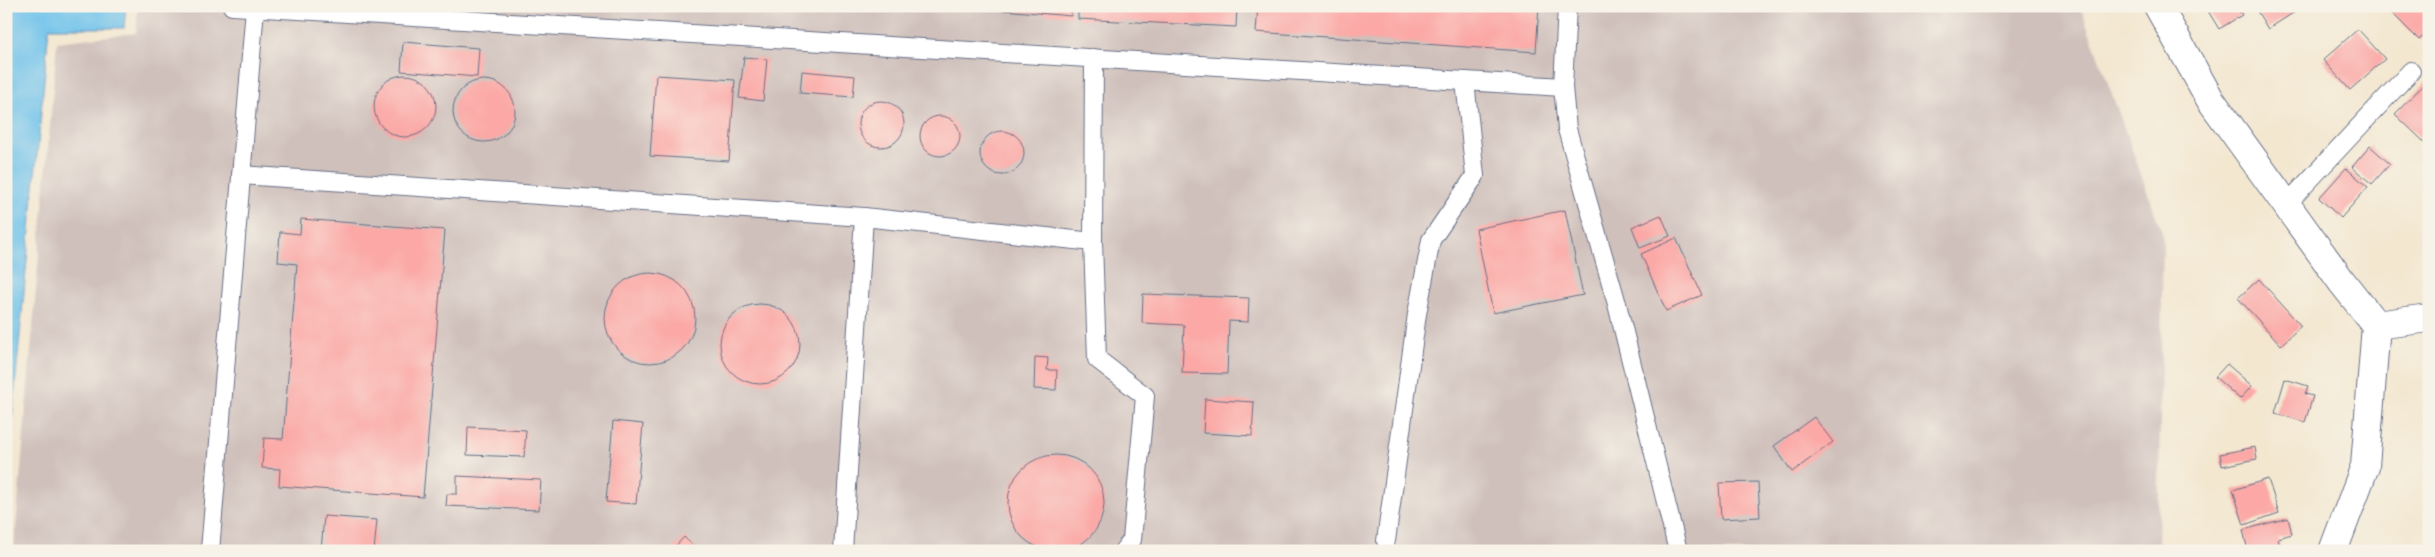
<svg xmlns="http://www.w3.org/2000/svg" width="2435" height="557" font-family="'Patrick Hand',sans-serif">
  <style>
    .industrial { fill: #cfc0bb }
    .water { fill: #6fc2eb; stroke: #4578a4 }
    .building { fill: #fba8a6 }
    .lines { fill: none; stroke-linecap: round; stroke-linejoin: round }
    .service-casing { stroke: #676f86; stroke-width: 20 }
    .minor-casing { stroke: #676f86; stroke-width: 30 }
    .service { stroke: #fff; stroke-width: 18 }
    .minor { stroke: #fff; stroke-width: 28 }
  </style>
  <rect width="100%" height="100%" fill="#f7f3e8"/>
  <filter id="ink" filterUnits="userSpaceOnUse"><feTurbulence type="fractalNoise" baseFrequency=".02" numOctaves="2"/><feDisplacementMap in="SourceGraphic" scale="10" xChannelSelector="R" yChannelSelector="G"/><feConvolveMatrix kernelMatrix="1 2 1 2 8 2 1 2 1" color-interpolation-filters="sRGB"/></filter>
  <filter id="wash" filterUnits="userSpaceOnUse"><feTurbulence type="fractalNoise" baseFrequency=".0096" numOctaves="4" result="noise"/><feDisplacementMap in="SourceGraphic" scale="20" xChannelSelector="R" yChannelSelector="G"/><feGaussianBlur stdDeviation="1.12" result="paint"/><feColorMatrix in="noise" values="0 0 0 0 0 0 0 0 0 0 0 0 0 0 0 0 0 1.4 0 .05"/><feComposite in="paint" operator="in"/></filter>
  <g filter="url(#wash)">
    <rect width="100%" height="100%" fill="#f3e7d0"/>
    <!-- industrial -->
    <polygon class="industrial" points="138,6 2080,6 2163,235 2158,551 14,551 57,42 136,33"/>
    <!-- water -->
    <polygon class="water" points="6,6 126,6 124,28 49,28 6,482"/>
    <g id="blocks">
      <!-- building -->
      <g class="building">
        <polygon points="957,6 1071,6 1071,16"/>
        <polygon points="1078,6 1237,6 1236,27 1078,19"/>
        <polygon points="1258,6 1539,6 1536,52 1256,32"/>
        <polygon points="2205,6 2237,6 2242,15 2219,29"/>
        <polygon points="2254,6 2304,6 2268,29"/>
        <polygon points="2385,6 2425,6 2429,10 2429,31 2419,40"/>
        <polygon points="2358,29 2385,59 2350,90 2323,60"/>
        <polygon points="403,42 479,48 477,77 401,71"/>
        <polygon points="744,57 767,59 763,101 739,98"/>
        <polygon points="802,71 855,76 853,97 800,93"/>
        <circle cx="405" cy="106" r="31"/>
        <polygon points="656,75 735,80 729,161 650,156"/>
        <polygon points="2429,79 2429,137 2424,142 2395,114"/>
        <circle cx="484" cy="111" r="31"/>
        <circle cx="881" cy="124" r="23"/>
        <circle cx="940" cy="136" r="20"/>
        <circle cx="1002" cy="153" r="22"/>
        <polygon points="2370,146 2390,164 2372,184 2352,167"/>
        <polygon points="2346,168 2368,187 2341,218 2319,198"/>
        <polygon points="1565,210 1583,295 1493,313 1476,229"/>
        <polygon points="1661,215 1670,236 1640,248 1632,227"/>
        <polygon points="301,219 445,230 423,497 279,486 280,469 262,468 264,438 283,439 297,264 278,262 280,232 300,234"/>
        <polygon points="1676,238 1702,295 1666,311 1641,254"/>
        <circle cx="650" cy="318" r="45"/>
        <polygon points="2259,279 2301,326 2281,345 2238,298"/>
        <polygon points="1143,294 1249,298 1248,322 1229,321 1227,374 1182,373 1184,325 1142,323"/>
        <circle cx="760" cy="344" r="40"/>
        <polygon points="1035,357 1048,358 1047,370 1057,370 1056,390 1034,389"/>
        <polygon points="2227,364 2252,386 2240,399 2215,377"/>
        <polygon points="2285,379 2308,386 2305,394 2313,396 2305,422 2275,413"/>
        <polygon points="1205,399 1254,402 1252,436 1203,433"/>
        <polygon points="1814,417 1833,442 1792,472 1774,446"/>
        <polygon points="613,421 643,424 636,504 606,502"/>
        <polygon points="468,427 526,430 524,457 467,455"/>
        <polygon points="2255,447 2257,459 2222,466 2220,454"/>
        <circle cx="1056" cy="503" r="48"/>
        <polygon points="457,476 541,480 539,510 446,506 447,494 457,494"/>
        <polygon points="2268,479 2279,513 2244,525 2233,490"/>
        <polygon points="1758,482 1760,517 1721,519 1719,483"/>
        <polygon points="324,516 377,520 374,551 321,551"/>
        <polygon points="2288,518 2292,534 2278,538 2281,551 2248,551 2243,530"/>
        <polygon points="684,537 699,551 671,551"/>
      </g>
    </g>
  </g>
  <g filter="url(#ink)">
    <use href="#blocks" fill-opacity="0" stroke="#676f86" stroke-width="1"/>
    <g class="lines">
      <!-- service casing -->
      <g class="service-casing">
        <g id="service">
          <polyline points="232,6 1563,87"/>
          <polyline points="1567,6 1563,87 1567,129 1617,304 1678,551"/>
          <polyline points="1094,58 1093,242 1097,359 1145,396 1132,540 1123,551"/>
          <polyline points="241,175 864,217 1093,242"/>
          <polyline points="2286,205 2411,71"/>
          <polyline points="1386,541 1417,314 1431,240 1475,176 1465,81"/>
          <polyline points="210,551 255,8"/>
          <polyline points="843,551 864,217"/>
        </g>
      </g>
      <!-- minor casing -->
      <g class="minor-casing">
        <g id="minor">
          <polyline points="2158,6 2210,99 2342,282 2376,325 2365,466 2333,551"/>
          <polyline points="2376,325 2429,318"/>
        </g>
      </g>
      <!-- service -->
      <use href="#service" class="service"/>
      <!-- minor -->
      <use href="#minor" class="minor"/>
    </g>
  </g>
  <!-- margin -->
  <rect width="2435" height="557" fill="none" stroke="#f7f3e8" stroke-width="25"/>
</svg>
